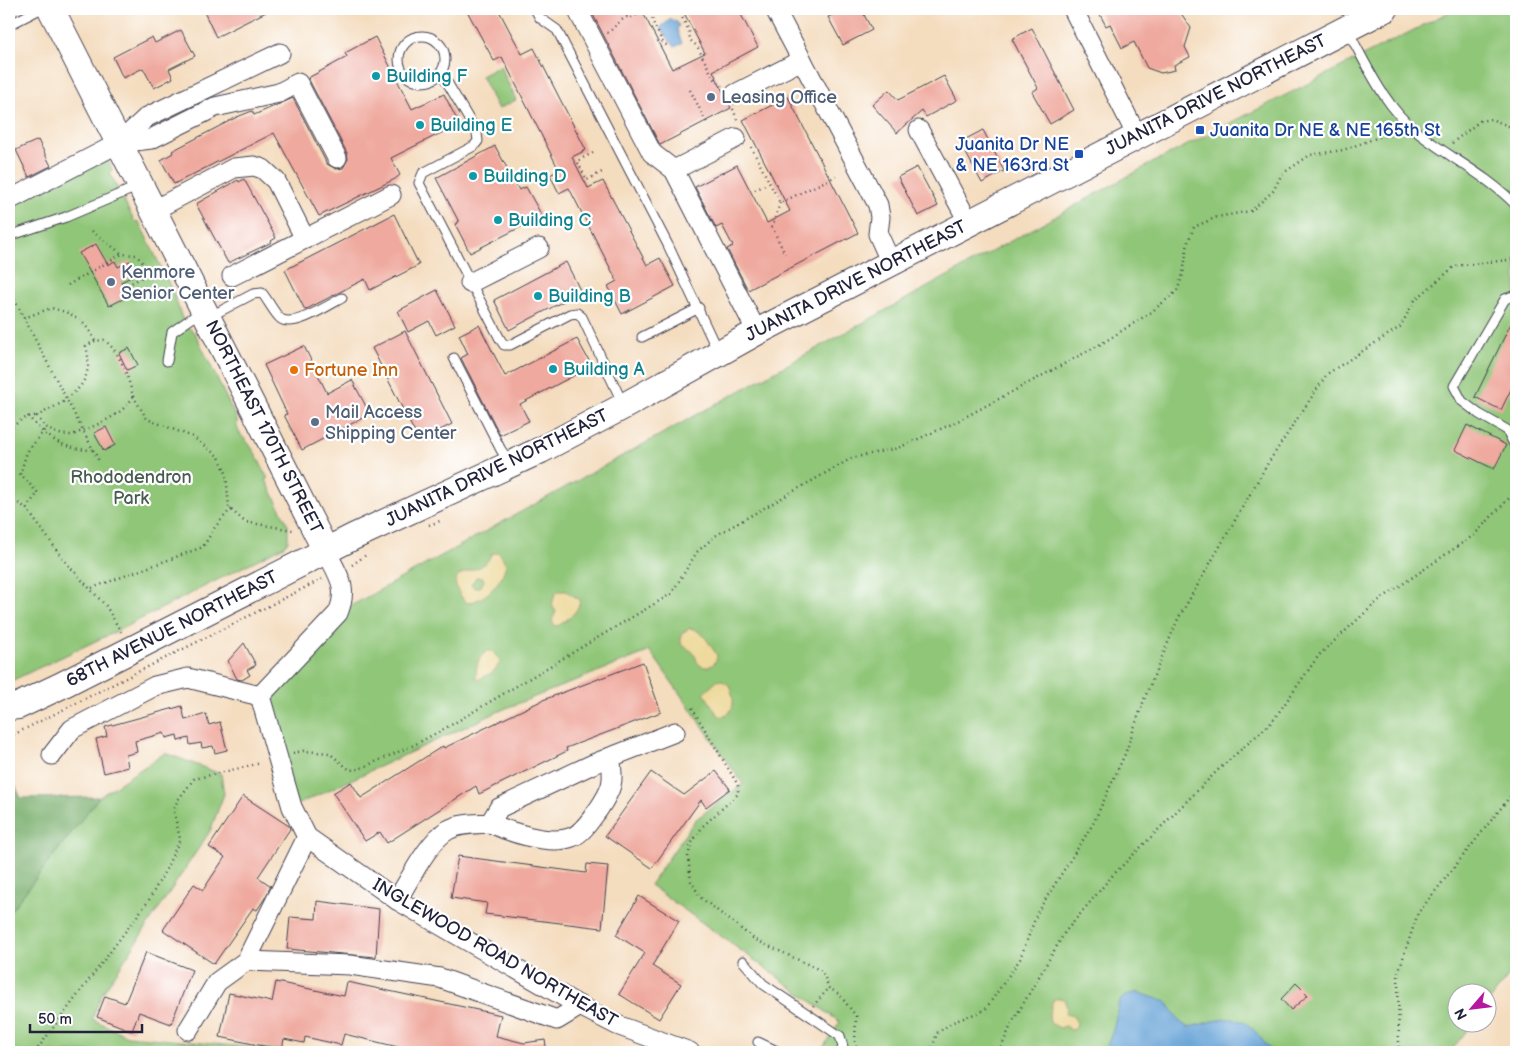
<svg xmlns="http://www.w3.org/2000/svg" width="1525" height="1061" font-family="'Balsamiq Sans',sans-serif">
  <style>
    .green { fill: #90c678; stroke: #59745a }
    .forest { fill: #74ab68; stroke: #4b6652 }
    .sand { fill: #eeda9e; stroke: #887e6c; fill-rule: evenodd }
    .water { fill: #65a2d6; stroke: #446288 }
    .building { fill: #efa99e }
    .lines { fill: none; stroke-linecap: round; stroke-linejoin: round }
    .lane-casing { stroke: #423e4f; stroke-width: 11 }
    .street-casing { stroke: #423e4f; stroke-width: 21 }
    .secondary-casing { stroke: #423e4f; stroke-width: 28 }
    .path { stroke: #423e4f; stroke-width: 2.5; stroke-dasharray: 1 4; stroke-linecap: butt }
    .lane { stroke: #fff; stroke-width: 9 }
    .street { stroke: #fff; stroke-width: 19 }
    .secondary { stroke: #fff; stroke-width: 26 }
    .culture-dot { fill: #0f9aa8; stroke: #fff; stroke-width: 2 }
    .service-dot { fill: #5c6f8a; stroke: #fff; stroke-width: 2 }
    .transit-dot { fill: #1a4fb4; stroke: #fff; stroke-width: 2 }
    .food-dot { fill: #e8710a; stroke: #fff; stroke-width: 2 }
    .labels { text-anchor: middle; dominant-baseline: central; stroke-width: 4.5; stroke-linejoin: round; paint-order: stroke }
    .culture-label { font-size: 18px; fill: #0d838f; stroke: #fff; text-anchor: start }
    .street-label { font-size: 18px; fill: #22223b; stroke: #fff }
    .service-label { font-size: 18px; fill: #4e5e75; stroke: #fff; text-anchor: start }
    .transit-label { font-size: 18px; fill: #164399; stroke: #fff; text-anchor: start }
    .food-label { font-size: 18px; fill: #c56008; stroke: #fff; text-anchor: start }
    .park-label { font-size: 18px; fill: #485b50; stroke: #fff }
  </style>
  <rect width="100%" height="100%" fill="#fff"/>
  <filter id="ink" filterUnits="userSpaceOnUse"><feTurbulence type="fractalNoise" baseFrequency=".02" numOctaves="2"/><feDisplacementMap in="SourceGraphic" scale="10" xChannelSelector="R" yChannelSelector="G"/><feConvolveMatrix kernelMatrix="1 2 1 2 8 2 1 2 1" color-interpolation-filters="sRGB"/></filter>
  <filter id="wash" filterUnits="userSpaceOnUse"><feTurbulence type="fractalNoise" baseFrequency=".0096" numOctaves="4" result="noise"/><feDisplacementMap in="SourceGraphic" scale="20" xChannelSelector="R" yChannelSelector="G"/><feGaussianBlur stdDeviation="1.12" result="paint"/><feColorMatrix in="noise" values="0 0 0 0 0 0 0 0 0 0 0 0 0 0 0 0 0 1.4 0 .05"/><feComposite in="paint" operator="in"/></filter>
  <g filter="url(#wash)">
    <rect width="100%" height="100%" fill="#f4dcbe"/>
    <!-- green -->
    <g class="green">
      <polygon points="1455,9 1516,9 1516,966 1488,1003 1488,994 1458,994 1458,1024 1472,1024 1450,1052 820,1052 840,1022 650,885 695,820 743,784 650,651 504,709 292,807 260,696 338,613 1152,163"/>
      <polygon points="500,66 516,100 498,109 481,76"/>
      <path d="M 106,156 L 112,169 L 110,173 L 134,221 L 139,222 L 173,292 L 184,324 L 195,333 L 237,420 C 235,434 245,437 251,447 C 258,456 262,468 268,479 L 266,480 L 288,525 L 288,541 L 284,546 L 123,628 L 9,682 L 9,207 Z"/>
      <polygon points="165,753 221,774 224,794 210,831 102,994 92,1019 127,1036 301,1052 9,1052 9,913 99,797"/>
    </g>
    <!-- forest -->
    <polygon class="forest" points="9,772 21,798 99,797 9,913"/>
    <!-- sand -->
    <g class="sand">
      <path d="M 499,552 L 506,564 C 502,583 485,601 466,603 C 434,562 484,580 491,554 ZM 476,577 L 483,578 L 484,581 L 481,586 L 474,588 L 471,585 Z"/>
      <path d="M 558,591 L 566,591 L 580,600 C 579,612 567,620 558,626 L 554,625 L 552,620 L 556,612 L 552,605 L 555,594 Z"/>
      <path d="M 690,628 C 704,631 709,644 717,655 C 717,665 705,672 697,662 C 697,661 695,655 694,654 C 692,650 685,648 681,644 L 681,634 Z"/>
      <path d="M 487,651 L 492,651 L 499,659 L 500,663 L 493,672 L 478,680 L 476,678 C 476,666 477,658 487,651 Z"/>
      <path d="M 721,680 L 729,685 C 734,696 737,712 722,717 L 717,714 L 704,693 L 717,681 Z"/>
      <polygon points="1059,998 1064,999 1067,1008 1065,1014 1073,1016 1077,1023 1075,1029 1071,1030 1065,1026 1060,1028 1050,1023 1049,1014 1053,1000"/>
    </g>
    <!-- water -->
    <g class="water">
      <polygon points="671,19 677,22 679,26 677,29 682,43 675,47 660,28"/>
      <path d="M 1137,992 L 1167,1002 L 1180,1022 L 1188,1027 C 1212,1023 1235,1009 1255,1031 C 1261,1038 1266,1046 1273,1052 L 1104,1052 L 1113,1031 L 1119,1002 L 1124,997 Z"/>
    </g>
    <g id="blocks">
      <!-- building -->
      <g class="building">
        <polygon points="211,9 272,9 216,37 204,12"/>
        <polygon points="466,9 498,9 522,54 534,48 586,150 572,157 588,188 603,181 647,265 660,258 675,286 622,314 608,286 617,281 569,188 559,193 550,175 559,170 502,57 494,61"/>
        <polygon points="590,9 641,9 672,69 705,53 684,13 692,9 738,9 758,47 713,71 731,108 660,145"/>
        <polygon points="845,9 861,9 872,30 843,45 828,17"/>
        <polygon points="1097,9 1178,9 1191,28 1185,47 1190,57 1174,65 1175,70 1161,73 1147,68 1134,42 1122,48 1110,24 1106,26"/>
        <polygon points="1032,28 1074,110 1050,124 1032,92 1038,88 1012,39"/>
        <polygon points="181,30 195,56 169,69 173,78 154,88 143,68 123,78 113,57 152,37 155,43"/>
        <polygon points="375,37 412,109 444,94 459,124 391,158 400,175 395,179 319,216 274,133 174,184 161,160 173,153 172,151 237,117 252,111 254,115 293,98 327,164 336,169 343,168 348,159 347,153 308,78 347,57 345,53"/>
        <polygon points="944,76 957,100 926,117 922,111 897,133 872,105 889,90 898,100"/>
        <polygon points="788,97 858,233 748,290 727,249 733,246 722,225 716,228 695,187 737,165 767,223 790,211 743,120"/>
        <polygon points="983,130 1004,171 982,183 960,142"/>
        <polygon points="38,140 51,166 29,177 16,150"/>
        <polygon points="495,146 519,190 526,187 542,216 470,253 455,224 459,222 436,178"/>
        <polygon points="917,167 938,206 918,216 898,177"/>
        <polygon points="244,179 276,238 271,241 272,242 228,263 196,204 238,180 239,182"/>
        <polygon points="394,214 419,265 370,290 365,279 305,310 285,270"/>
        <polygon points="96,244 108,265 115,261 118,267 130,261 137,274 121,282 129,296 109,306 79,253"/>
        <polygon points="566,262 581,292 509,330 494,300"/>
        <polygon points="437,290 455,325 436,335 429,321 408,332 398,311"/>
        <polygon points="1516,313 1516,379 1501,410 1475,397"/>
        <polygon points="479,325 505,376 577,339 592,366 520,404 529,421 500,435 461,358 468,354 459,335"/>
        <polygon points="405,331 452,424 419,441 372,348"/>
        <polygon points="304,346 327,393 352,380 370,414 302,450 284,415 287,414 264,365"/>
        <polygon points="129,348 138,365 127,370 119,353"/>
        <polygon points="1467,425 1506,445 1494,469 1455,450"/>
        <polygon points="106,427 115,445 104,451 94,433"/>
        <polygon points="244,643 256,665 247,670 250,675 242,680 237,679 228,661"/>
        <polygon points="643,662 661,712 566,748 567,751 479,794 476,786 387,843 380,832 365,841 333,793 351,782 361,798 443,746 444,748 543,700"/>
        <polygon points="182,706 185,720 206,714 209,725 220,722 227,750 215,753 213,746 202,748 201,743 190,745 189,738 178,741 177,735 166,738 164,733 135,741 137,752 126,755 128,767 104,773 96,739 107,736 105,727"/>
        <polygon points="716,771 730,789 706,807 701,800 652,868 605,836 651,772 684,795"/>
        <polygon points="243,796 289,826 290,829 258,877 271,886 265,898 257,910 253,908 214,964 163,930 194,884 203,890 225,857 209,847"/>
        <polygon points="458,856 586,873 587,864 608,866 602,928 485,914 487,903 451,898"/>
        <polygon points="639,896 679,921 652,966 681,984 659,1019 619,994 645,953 616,935"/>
        <polygon points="317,901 379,909 376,957 287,949 290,917 316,919"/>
        <polygon points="146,952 192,970 171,1024 139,1012 132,1031 97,1017 105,996 125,1003"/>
        <polygon points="276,982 344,996 347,982 501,1015 496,1036 524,1043 545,1040 547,1052 419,1052 344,1034 341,1045 305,1037 304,1043 284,1039 282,1050 220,1037 229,993 272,1002"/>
        <polygon points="1296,983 1308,995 1291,1010 1281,999"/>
      </g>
    </g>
  </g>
  <g filter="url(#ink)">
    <use href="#blocks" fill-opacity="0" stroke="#423e4f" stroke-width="1"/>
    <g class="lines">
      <!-- lane casing -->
      <g class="lane-casing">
        <g id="lane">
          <polyline points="535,9 540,18 557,30 668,245 718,352"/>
          <polyline points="9,25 40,9"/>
          <path d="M 1348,31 C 1367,66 1385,107 1417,132 C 1450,158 1485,174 1516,205"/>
          <circle cx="422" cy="59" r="23"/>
          <polyline points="441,72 477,133 478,141 474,146 423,173 419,183 500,339 504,345 510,345 570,314 577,313 582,317 623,404"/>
          <polyline points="9,236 66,217 139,186"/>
          <polyline points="1516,295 1505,299 1454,386 1462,401 1479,414 1507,430 1516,448"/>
          <path d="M 209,317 L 253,294 L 262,293 C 268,300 275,315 281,319 C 294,328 329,305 342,298"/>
          <polyline points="642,337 699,308"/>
          <polyline points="454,358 501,450 509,461"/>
          <polyline points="167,361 172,332 202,311"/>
          <polyline points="743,961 763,984 840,1036 843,1047 841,1052"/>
          <polyline points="758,1042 779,1052"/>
        </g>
      </g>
      <!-- street casing -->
      <g class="street-casing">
        <g id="street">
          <polyline points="577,9 652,153 674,170 757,332"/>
          <polyline points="775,9 878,205 880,217 878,234 891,263"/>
          <polyline points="1073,9 1137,136"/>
          <polyline points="735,94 802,60"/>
          <polyline points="919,130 969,223"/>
          <polyline points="119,143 151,139 215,107 279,93 298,83 337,158"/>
          <polyline points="674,170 736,138"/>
          <polyline points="9,200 119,143 147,117 280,53"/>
          <polyline points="154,210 234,168 254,166 263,169 276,181 305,239"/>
          <polyline points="232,276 391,195"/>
          <polyline points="470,283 539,248"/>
          <path d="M 326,551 C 338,575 349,587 338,613 L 260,696 L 292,807 L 307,837 L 397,900 L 580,1006 L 617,1025 L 690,1052"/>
          <polyline points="52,755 72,729 155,686 188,678 260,696"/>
          <path d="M 490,823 C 509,832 550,846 572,837 C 583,833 591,819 598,810 C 612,789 615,782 610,757"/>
          <path d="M 397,900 C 409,881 429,840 448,830 C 460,823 476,824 490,823 L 499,808 L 593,764 L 675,732"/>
          <polyline points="246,961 350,965 440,978 557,1020 580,1006"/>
          <polyline points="188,1030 217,982 246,961 307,837"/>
        </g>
      </g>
      <!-- secondary casing -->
      <g class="secondary-casing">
        <g id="secondary">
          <polyline points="51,9 326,551"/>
          <polyline points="9,707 18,706 60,686 353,537 541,450 624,406 757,332 1385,9"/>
        </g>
      </g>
      <!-- path -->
      <g class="path">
        <polyline points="655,9 652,20 663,43 668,46"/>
        <polyline points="678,9 689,31 690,40 697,46 713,77 722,86"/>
        <path d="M 607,33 C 615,28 618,21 627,17 L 630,18 L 649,9 L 656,9"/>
        <polyline points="690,90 708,125"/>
        <polyline points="733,109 738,122"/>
        <polyline points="1452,143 1480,121 1491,119 1516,129"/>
        <polyline points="751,147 780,203 836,176"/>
        <polyline points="593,153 577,161 587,180 602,172"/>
        <polyline points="755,190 769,183"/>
        <polyline points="780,203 772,227 785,254"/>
        <polyline points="92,231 122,254"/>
        <polyline points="68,285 122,254 136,255 145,265 146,275 124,287"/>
        <polyline points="12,295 100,463"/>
        <path d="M 24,318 L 51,308 C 75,314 84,319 95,341 L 104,340 C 120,351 128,377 133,396 C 124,416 93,426 73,435 C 57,436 45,430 37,416 L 67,400"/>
        <polyline points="133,396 147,419 193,437 219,457 226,473 229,508 245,522 293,530"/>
        <path d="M 66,398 C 86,387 92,368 86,346 L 95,341"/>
        <path d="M 28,416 C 46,438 64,450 93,450"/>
        <path d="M 9,431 C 17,422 24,416 37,416"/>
        <polyline points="9,501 15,501 26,508 67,564 106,606 121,632"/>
        <polyline points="26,508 38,493 20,474 27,452 46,428"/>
        <polyline points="429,525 443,520"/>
        <polyline points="352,565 366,555"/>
        <polyline points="92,588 203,547 215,527 231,509"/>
        <polyline points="692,708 738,785 738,794 703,826 691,844 688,857 691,881 700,897 754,939 822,971 829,988 839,994 856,1016 855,1043 858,1052"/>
        <polyline points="9,737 322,579"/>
        <polyline points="293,753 303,751 329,753 350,770 359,769 414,745 451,725 671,594 697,552 715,536 852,458 898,448 954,423 1101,344 1150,313 1177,291 1183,274 1188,242 1194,227 1217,217 1251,211 1273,191 1282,174 1310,155 1343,150 1379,137 1400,133"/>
        <polyline points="813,1006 829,988"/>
        <polyline points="35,1052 149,900 166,869 180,839 174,812 177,801 194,779 261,763"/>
        <polyline points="931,1052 937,1033 953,1022 985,1010 1020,959 1038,911 1093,824 1125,754 1145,697 1178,619 1268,463 1327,374 1400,327 1415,300 1455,266 1516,259"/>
        <polyline points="999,1052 1012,1023 1065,932 1112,876 1218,770 1272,722 1319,655 1378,601 1474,535 1516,491"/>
        <polyline points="1399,1052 1398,973 1418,913 1516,789"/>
      </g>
      <!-- lane -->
      <use href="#lane" class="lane"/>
      <!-- street -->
      <use href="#street" class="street"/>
      <!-- secondary -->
      <use href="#secondary" class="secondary"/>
    </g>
  </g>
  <!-- markers -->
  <g class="culture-dot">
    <circle cx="376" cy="76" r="5"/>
    <circle cx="420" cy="125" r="5"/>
    <circle cx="473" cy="176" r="5"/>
    <circle cx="498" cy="220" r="5"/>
    <circle cx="538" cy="296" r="5"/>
    <circle cx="553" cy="369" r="5"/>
  </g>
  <g class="service-dot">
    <circle cx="711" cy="97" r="5"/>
    <circle cx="111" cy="282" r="5"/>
    <circle cx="315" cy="422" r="5"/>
  </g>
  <g class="transit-dot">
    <rect x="1195" y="125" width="10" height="10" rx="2.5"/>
    <rect x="1074" y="149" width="10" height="10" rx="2.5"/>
  </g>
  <circle class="food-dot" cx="294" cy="370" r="5"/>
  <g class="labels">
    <!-- culture labels -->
    <g class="culture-label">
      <text x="386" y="76">Building F</text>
      <text x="430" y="125">Building E</text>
      <text x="483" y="176">Building D</text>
      <text x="508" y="220">Building C</text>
      <text x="548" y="296">Building B</text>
      <text x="563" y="369">Building A</text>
    </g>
    <!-- street labels -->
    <g class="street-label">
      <text transform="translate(1216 95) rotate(-27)">JUANITA DRIVE NORTHEAST</text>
      <text transform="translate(856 281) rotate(-27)">JUANITA DRIVE NORTHEAST</text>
      <text transform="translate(264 427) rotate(63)">NORTHEAST 170TH STREET</text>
      <text transform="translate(497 468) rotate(-26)">JUANITA DRIVE NORTHEAST</text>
      <text transform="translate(172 629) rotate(-27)">68TH AVENUE NORTHEAST</text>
      <text transform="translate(495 953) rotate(30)">INGLEWOOD ROAD NORTHEAST</text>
    </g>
    <!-- service labels -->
    <g class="service-label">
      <text x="721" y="97">Leasing Office</text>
      <text x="121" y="272">Kenmore<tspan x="121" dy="21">Senior Center</tspan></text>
      <text x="325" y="412">Mail Access<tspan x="325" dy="21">Shipping Center</tspan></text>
    </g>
    <!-- transit labels -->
    <g class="transit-label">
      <text x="1210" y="130">Juanita Dr NE &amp; NE 165th St</text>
      <text x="1069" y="144" text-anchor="end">Juanita Dr NE<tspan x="1069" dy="21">&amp; NE 163rd St</tspan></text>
    </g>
    <!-- food labels -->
    <g class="food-label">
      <text x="304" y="370">Fortune Inn</text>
    </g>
    <!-- park labels -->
    <g class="park-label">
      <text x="131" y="477">Rhododendron<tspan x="131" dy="21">Park</tspan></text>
    </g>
  </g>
  <!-- margin -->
  <rect width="1525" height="1061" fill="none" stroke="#fff" stroke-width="30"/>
  <!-- north arrow -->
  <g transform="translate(1472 1008) rotate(242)"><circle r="24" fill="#ffffff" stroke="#a7a7b1"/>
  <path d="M0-4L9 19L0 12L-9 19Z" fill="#b5179e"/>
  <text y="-8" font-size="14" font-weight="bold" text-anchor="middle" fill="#22223b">N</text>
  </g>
  <!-- scale -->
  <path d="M30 1024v8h112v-8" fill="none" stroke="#22223b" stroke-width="2.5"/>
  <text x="38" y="1024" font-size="15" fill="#22223b" stroke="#ffffff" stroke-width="4" paint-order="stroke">50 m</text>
</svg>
